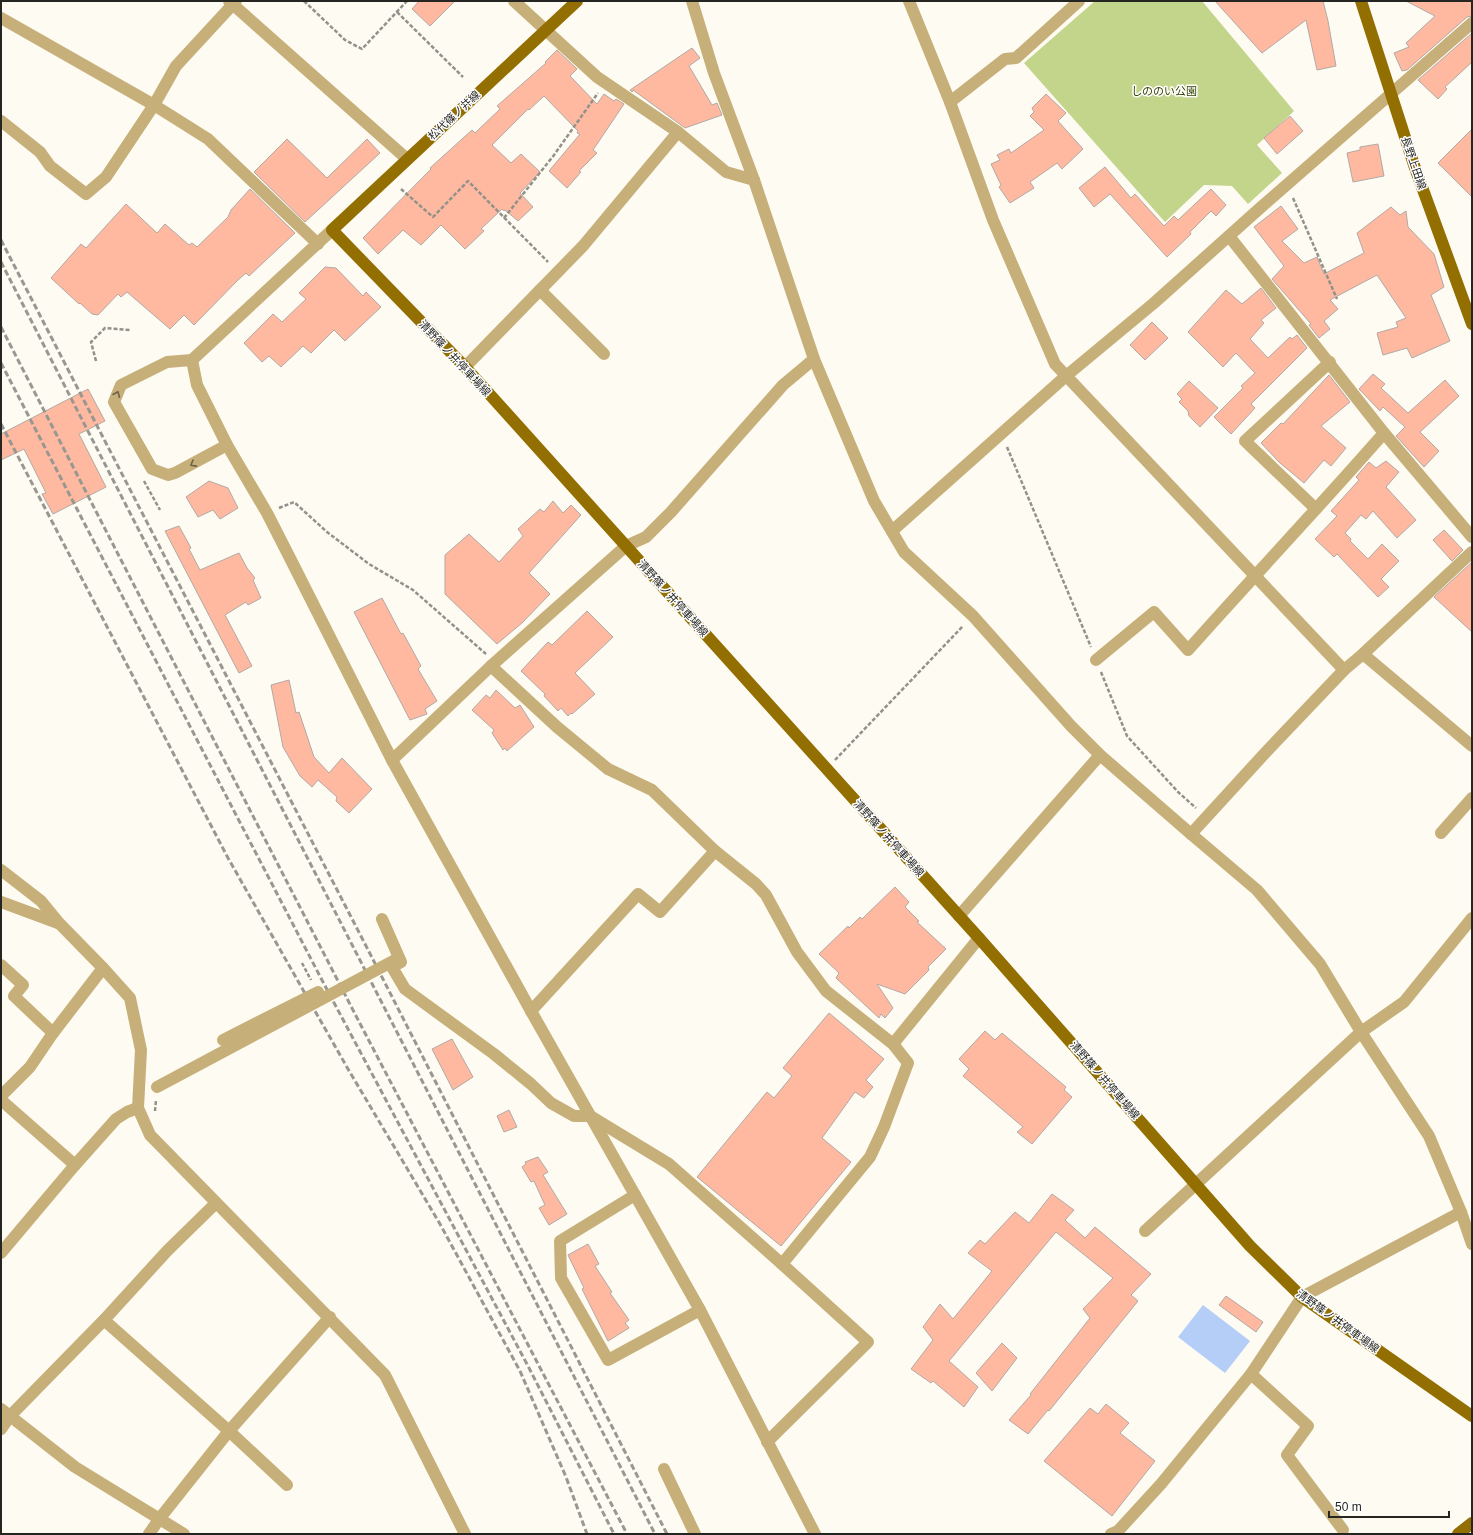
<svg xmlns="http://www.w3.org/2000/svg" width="1473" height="1535" font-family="Helvetica,'Noto Sans JP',sans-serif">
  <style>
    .green { fill: #c3d58b }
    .water { fill: #b5cef8 }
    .building { fill: #feb9a0; stroke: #b2a9a5 }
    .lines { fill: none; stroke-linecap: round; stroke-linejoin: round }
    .path { stroke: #92918a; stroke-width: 2.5; stroke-dasharray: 4 2; stroke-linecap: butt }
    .minor { stroke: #c7af79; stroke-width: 12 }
    .major { stroke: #926f00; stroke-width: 12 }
    .rail { stroke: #989791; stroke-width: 3; stroke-dasharray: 6 3; stroke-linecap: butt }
    .minor-bridge { stroke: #c7af79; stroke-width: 12 }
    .oneway { stroke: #6e6349 }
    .labels { text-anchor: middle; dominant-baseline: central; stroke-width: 3; stroke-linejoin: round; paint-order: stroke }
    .park-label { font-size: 11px; fill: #3a4403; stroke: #fff }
    .street-label { font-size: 11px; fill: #252521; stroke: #fff }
  </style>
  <rect width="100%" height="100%" fill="#fdfbf2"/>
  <!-- green -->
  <polygon class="green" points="1095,1 1202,1 1294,111 1257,145 1282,173 1248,204 1232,186 1204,185 1165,222 1024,63"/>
  <!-- water -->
  <polygon class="water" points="1203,1305 1250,1341 1225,1373 1178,1337"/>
  <!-- building -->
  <g class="building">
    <polygon points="419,1 455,1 430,26 412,9"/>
    <polygon points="1215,1 1323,1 1328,21 1336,66 1317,70 1306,20 1262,53"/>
    <polygon points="1406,1 1472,1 1472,16 1467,17 1407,70 1402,71 1394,53 1409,47 1406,43 1435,16"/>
    <polygon points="1472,33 1472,62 1445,87 1447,89 1438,99 1418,80"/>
    <polygon points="692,48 700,58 689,66 712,105 717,103 722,115 685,128 633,90 632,92 630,90"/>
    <polygon points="557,50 577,69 570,76 597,104 604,94 614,101 616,99 624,104 593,150 597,153 579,171 581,172 567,188 549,171 580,134 577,133 578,131 544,96 529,110 528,109 492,145 511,163 521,154 540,172 520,193 533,207 518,221 505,210 504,211 502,209 481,229 484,231 465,249 441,225 421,245 403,230 378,254 363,238 431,169 430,168 472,130 475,133 500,109 497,106 546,63 545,62"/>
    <polygon points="1046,94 1066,113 1058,121 1083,149 1062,169 1057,163 1030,182 1034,188 1010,203 999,187 1001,185 991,164 1000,160 997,155 1009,149 1011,153 1044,130 1030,116 1034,112 1032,108"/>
    <polygon points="1290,116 1303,131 1277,154 1264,138"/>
    <polygon points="1472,129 1472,197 1438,163"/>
    <polygon points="287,139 327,178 367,139 380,153 305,222 254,172"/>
    <polygon points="1378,144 1384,176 1353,182 1347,153 1360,150 1360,147"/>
    <polygon points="1105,167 1131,198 1135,194 1164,226 1174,216 1178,220 1211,189 1226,205 1216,216 1211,211 1190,232 1191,234 1167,257 1110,194 1094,207 1079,188"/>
    <polygon points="250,189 295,233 249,276 246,273 238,280 194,325 184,315 170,329 127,292 121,297 118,294 98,315 92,314 80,303 79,304 51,278 81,244 86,248 126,204 157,233 165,224 189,245 192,243 197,247 228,217 231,210"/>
    <polygon points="1281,206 1298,229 1282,241 1304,263 1317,257 1324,274 1364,253 1357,233 1391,207 1400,215 1406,211 1408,227 1434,254 1444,287 1431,295 1450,341 1412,358 1407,348 1383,355 1377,333 1398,327 1396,322 1406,318 1377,275 1330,300 1338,309 1324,321 1330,329 1319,338 1309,325 1311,324 1272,279 1284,266 1254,227"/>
    <polygon points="325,267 336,268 363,296 366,292 381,307 345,341 334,330 311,353 303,346 281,367 269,356 262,362 244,343 273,314 282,322 306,299 299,293"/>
    <polygon points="1261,288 1276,308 1261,320 1264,323 1250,339 1268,358 1290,337 1292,339 1297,335 1307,348 1251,404 1255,408 1231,434 1214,417 1243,388 1241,386 1255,373 1236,353 1223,367 1188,332 1226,290 1242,304"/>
    <polygon points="1152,322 1168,338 1145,360 1130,345"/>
    <polygon points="1373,374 1385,384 1381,388 1408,413 1445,380 1459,396 1420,432 1439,451 1424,467 1396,436 1405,427 1383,407 1380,411 1359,389"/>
    <polygon points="1329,375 1350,402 1321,426 1346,448 1331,466 1324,460 1304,483 1280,463 1261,443 1281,423 1283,424"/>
    <polygon points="1189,381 1218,408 1200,427 1189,416 1188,411 1179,402 1182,399 1177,394"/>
    <polygon points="88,389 105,421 79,434 106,487 53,514 42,494 46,493 24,449 1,460 1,434"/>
    <polygon points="1386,461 1399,472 1386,487 1416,520 1397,538 1373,511 1366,519 1361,515 1345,533 1351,539 1350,541 1368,559 1382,544 1399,561 1381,579 1389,587 1378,597 1337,554 1334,557 1315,539 1337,516 1331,511 1359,480 1356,477 1369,462 1376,468"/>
    <polygon points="209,481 228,488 238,508 220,519 213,510 198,517 186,497"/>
    <polygon points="553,501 563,513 571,505 581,515 529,573 550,594 522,623 497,644 445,594 445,555 469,534 499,562 523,536 518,529 540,509 544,512"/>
    <polygon points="179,526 191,548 189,549 200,570 239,553 247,568 255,578 253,580 261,598 248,605 246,602 225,615 252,666 239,673 165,531"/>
    <polygon points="1444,530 1463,550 1452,561 1433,540"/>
    <polygon points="1472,562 1472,632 1434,597"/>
    <polygon points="382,598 401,634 403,633 421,666 418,669 437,701 425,709 427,714 410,720 354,612"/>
    <polygon points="587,611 613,637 575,673 595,694 572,714 571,713 568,716 561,708 558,711 544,696 545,694 521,671 548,642 552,645"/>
    <polygon points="289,680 296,713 299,712 314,757 329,773 342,758 372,789 349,813 336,801 337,797 318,780 312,787 300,776 283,747 271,685"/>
    <polygon points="496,690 515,708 520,705 534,727 507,751 505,748 503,750 492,733 494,730 472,710 486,695 490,698"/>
    <polygon points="895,887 909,902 905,907 919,921 917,922 946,949 928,967 929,970 905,994 877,984 893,1008 885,1018 881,1014 879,1018 836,978 839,973 819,954 848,926 849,928 860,917 862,919"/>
    <polygon points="829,1013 884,1059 866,1080 873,1087 864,1098 855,1092 822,1138 851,1162 781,1246 697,1177 767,1092 774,1098 792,1076 783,1068"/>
    <polygon points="985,1031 995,1040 1002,1033 1066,1087 1064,1090 1072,1097 1032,1144 1017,1132 1023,1127 963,1076 969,1069 959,1059"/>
    <polygon points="452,1039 473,1077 453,1090 432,1049"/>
    <polygon points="509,1110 517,1127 504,1132 497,1116"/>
    <polygon points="538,1157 548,1172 543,1175 567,1214 549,1225 539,1208 545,1205 534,1181 531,1182 522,1167 526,1164 525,1162"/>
    <polygon points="1052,1194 1074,1210 1065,1220 1085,1238 1095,1227 1151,1274 1131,1295 1138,1301 1049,1411 1048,1410 1028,1434 1009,1420 1031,1395 1030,1394 1090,1318 1083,1309 1113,1278 1056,1232 949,1361 978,1387 964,1407 933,1381 931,1383 911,1369 933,1340 923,1327 940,1304 953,1319 992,1271 968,1253 980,1240 985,1244 1015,1212 1029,1223"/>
    <polygon points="588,1244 599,1264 595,1266 612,1292 610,1293 629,1320 625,1323 629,1328 608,1341 582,1289 584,1288 568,1255"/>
    <polygon points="1226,1296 1263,1322 1256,1332 1219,1305"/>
    <polygon points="1002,1343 1017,1358 992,1391 976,1373"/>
    <polygon points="1106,1404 1129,1423 1120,1433 1155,1461 1112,1516 1044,1461 1090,1408 1098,1414"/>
  </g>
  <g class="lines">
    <!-- path -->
    <g class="path">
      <polyline points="304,1 345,40 362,49 407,1"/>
      <polyline points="397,12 463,77"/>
      <polyline points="401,189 433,217 468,181 548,262"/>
      <polyline points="1293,198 1337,299"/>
      <polyline points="504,218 554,155 598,93"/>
      <polyline points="96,361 91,342 105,328 130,330"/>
      <polyline points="1007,447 1091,647"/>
      <polyline points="144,481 160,510"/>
      <polyline points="279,508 294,502 327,532 369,564 413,590 486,654"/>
      <polyline points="1101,672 1127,736 1178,792 1196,808"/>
      <polyline points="835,760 963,626"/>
      <polyline points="302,963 311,980"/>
      <polyline points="155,1111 156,1100"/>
    </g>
    <!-- minor -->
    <g class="minor">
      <polyline points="229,1 407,159"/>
      <polyline points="514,1 597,77 678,132"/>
      <polyline points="692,1 714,73 754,180 814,359 874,501 904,552 973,616 1071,726 1100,755 1191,834 1257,890 1320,964 1361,1032 1429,1136 1461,1212 1472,1244"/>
      <polyline points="909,1 950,102 993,220 1055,364 1344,670"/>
      <polyline points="1,18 154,105 208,139 318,244"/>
      <polyline points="950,102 1005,59 1016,58 1079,1"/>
      <polyline points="1,121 40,152 50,166 86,194 106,177 154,105 176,66 236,1"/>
      <polyline points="1229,236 1384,433 1472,537"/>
      <polyline points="540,290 604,354"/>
      <polyline points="192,360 197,385 227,445 267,513 294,566 392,760 531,1011 700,1310 815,1534"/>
      <polyline points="465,367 583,246 678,132 726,172 754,180"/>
      <polyline points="227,445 175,473 168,475 152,469 114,402 121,385 167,362 192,360 332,230"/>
      <polyline points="1316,509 1245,441 1330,362"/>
      <polyline points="892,531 1066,376 1154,303 1259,209 1472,23"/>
      <polyline points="1363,654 1472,746"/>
      <path d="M 1096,660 L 1154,612 L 1188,650 C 1253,577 1320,506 1384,433"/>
      <polyline points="491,666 557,727 608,769 652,790 715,851 756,884 766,895 797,952 826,991 893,1044 908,1063 884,1127 870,1157 782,1264"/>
      <polyline points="392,760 491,666 626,546 646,537 671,512 783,385 814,359"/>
      <polyline points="1441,833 1472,798"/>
      <polyline points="1191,834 1266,752 1344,670 1363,654 1472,552"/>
      <polyline points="1,870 41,901 59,923 103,968 130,998 141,1050 138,1108 150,1135 385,1375 465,1534"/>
      <polyline points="1,902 58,923"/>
      <polyline points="959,916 1100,755"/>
      <polyline points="382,919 401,962 392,967 405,989 494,1054 531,1084 551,1103 574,1116 590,1116 669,1164 782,1264 868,1342 767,1442"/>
      <polyline points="1,965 23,985 14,996 53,1033"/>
      <polyline points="531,1011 638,894 660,912 715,851"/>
      <polyline points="893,1044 979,938"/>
      <polyline points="1,1096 30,1067 53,1033 103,968"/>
      <polyline points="1,1100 75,1165"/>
      <polyline points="635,1195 560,1241 561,1278 608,1360 700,1310"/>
      <polyline points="1145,1231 1361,1032 1404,1002 1472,918"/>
      <polyline points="1,1253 75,1165 116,1119 127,1112 138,1108"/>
      <polyline points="104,1320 229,1431 287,1485"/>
      <polyline points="1251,1374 1308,1426 1287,1455 1343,1530"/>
      <polyline points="1,1409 75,1467 184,1534"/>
      <polyline points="1,1429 10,1416 104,1320 167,1251 216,1203"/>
      <polyline points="664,1469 695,1534"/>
      <polyline points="149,1534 160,1518 229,1431 330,1317"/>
      <polyline points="1111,1534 1118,1531 1161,1484 1251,1374 1302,1297 1461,1212"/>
    </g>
    <!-- major -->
    <g class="major">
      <polyline points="577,1 332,230 465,367 626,546 979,938 1250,1246 1302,1297 1472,1416"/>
      <polyline points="1361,1 1414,165 1472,324"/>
      <polyline points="1458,1534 1472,1523"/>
    </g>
    <!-- rail -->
    <g class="rail">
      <polyline points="1,240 364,942 667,1534"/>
      <polyline points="1,262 655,1534"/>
      <polyline points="1,327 355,1014 627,1534"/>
      <polyline points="1,363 324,984 528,1366 614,1534"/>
      <polyline points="1,424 228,858 348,1069 440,1224 520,1371 566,1477 587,1534"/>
    </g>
    <!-- minor-bridge -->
    <g class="minor-bridge">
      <polyline points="223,1040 318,992"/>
      <polyline points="157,1087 395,960"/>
    </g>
  </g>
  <!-- one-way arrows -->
  <defs><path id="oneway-chevron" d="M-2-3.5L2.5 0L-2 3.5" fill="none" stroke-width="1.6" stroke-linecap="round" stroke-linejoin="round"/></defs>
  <g class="oneway">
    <use href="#oneway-chevron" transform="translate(117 394) rotate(-67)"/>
    <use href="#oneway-chevron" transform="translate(193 464) rotate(151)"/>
  </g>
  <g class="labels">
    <!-- park labels -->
    <g class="park-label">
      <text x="1164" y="91">しののい公園</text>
    </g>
    <!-- street labels -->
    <g class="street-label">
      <text transform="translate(454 115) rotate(-43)">松代篠ノ井線</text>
      <text transform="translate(1414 163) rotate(71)">長野上田線</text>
      <text transform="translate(455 358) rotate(47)">清野篠ノ井停車場線</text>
      <text transform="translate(673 598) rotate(48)">清野篠ノ井停車場線</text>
      <text transform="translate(889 838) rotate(48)">清野篠ノ井停車場線</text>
      <text transform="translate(1105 1080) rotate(49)">清野篠ノ井停車場線</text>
      <text transform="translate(1338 1321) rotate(36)">清野篠ノ井停車場線</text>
    </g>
  </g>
  <!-- border -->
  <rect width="1473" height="1535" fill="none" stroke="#252521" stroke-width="4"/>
  <!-- scale -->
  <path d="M1329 1511v6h120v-6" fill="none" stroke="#252521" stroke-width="2"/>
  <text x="1335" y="1511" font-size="12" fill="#252521" stroke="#ffffff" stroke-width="3" paint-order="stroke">50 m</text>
</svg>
